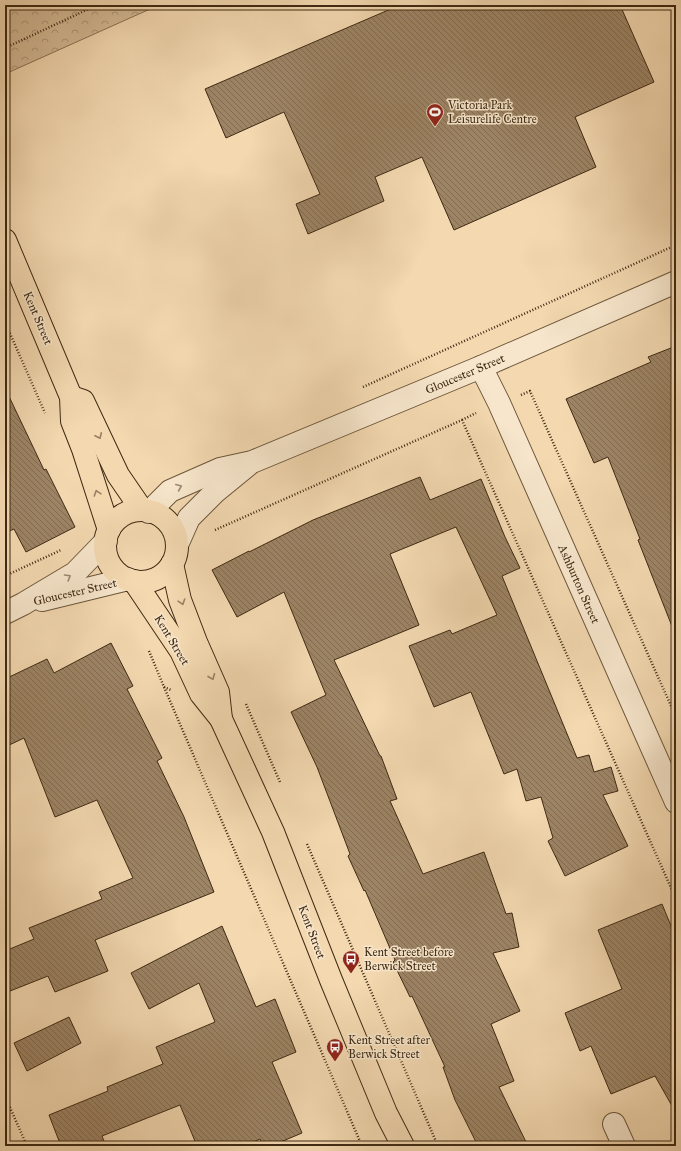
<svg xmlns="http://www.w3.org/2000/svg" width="681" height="1151" font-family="'IM FELL Great Primer',serif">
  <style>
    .forest { fill: url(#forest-crowns); stroke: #8a7254 }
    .building { fill: url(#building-back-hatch); stroke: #3f2a13 }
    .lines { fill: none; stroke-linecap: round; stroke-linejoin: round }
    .minor-casing { stroke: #6c563a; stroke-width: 24 }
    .major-casing { stroke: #3f2a13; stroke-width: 24 }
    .path { stroke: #3f2a13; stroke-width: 2.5; stroke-dasharray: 1 2; stroke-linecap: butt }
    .minor { stroke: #f7e6cc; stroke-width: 22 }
    .major { stroke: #f3d8b0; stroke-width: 22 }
    .oneway { stroke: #998162 }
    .oneway2 { stroke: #9b8870 }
    .labels { text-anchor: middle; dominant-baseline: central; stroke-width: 3; stroke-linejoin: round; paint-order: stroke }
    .poi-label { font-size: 12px; fill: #3f2a13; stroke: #f7e6cc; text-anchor: start }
    .street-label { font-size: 12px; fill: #3f2a13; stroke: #f7e6cc }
  </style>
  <defs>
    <pattern id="forest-crowns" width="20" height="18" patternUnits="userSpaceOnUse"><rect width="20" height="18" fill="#d4ba95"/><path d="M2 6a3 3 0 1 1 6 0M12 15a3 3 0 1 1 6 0" fill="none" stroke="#ad9778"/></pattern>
    <pattern id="building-back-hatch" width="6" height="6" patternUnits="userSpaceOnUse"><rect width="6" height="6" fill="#9d8465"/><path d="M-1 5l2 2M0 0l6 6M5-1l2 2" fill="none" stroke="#816c52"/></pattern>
  </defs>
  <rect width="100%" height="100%" fill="#f3d8b0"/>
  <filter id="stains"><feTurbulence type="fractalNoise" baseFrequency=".005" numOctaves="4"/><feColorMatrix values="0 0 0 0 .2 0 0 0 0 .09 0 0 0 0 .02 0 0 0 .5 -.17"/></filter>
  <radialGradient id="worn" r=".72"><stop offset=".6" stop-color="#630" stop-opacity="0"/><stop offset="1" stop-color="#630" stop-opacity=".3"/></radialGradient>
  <!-- forest -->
  <polygon class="forest" points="5,5 159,5 5,74"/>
  <!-- building -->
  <g class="building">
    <polygon points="400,5 620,5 654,82 575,117 596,167 454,230 422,157 375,177 384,201 308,234 296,204 320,194 284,112 226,138 205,89"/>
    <polygon points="676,346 676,634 675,634 638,540 640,539 608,457 594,463 566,399 651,362 648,357"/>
    <polygon points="5,388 44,470 46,469 75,527 26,552 14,529 5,533"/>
    <polygon points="420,477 430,500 481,479 505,537 520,568 502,576 577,758 589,755 594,772 611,767 618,791 603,795 628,846 565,876 548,841 553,838 541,797 526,801 517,769 504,774 471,692 434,707 409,646 450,630 452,634 497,615 456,527 390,554 419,625 334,660 380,756 381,756 397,799 390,801 423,874 484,852 506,914 512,913 519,947 493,953 520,1011 491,1024 514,1081 499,1087 528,1146 478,1146 455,1100 443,1067 445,1067 412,996 410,997 393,962 395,960 365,890 364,891 348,856 350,854 317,767 291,712 326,695 284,592 237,617 212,570 249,551 249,552 313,520"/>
    <polygon points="111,643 133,686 127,689 162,758 157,761 184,817 214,892 95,940 108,971 55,992 48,976 5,993 5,951 34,939 29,928 102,899 99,892 133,878 97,800 55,817 24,738 5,747 5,679 47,659 54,673"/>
    <polygon points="662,904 676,938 676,1113 655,1076 611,1094 591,1046 580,1051 565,1013 622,989 598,930"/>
    <polygon points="222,926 256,1007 275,999 296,1052 272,1062 302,1133 271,1146 263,1146 260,1139 244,1146 197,1146 180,1105 102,1136 106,1146 61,1146 49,1115 108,1091 107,1087 163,1064 156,1047 215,1022 199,983 149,1009 131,973"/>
    <polygon points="69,1017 81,1043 27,1071 14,1043"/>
  </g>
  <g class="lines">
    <!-- minor casing -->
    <g class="minor-casing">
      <g id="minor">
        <polyline points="481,367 499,403 676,802"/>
        <polyline points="149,512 170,491 220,469 252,462 481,367 676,282"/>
        <polyline points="177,545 189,518 215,492 248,465"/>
        <polyline points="42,600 128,579"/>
        <polyline points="5,613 23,604 75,573 106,541"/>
        <polyline points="614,1124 624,1146"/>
      </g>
    </g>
    <!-- major casing -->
    <g class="major-casing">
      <g id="major">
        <polyline points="5,240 71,397 72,421 83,449 109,530"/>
        <polyline points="71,397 83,401 118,475 142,510"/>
        <circle cx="141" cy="546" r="36"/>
        <polyline points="172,564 180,600 196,642 218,692 221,719"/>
        <polyline points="134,581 181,651 201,694 221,719 273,832 331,980 386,1113 403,1146"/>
      </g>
    </g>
    <!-- path -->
    <g class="path">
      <polyline points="5,48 97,5"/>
      <polyline points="5,322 45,413"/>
      <polyline points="363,387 676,245"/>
      <polyline points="521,395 530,391 676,717"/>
      <polyline points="462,420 476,413"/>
      <polyline points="215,530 462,420 676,899"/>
      <polyline points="5,576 61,550"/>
      <polyline points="149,651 164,687 171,690"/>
      <polyline points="164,687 362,1146"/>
      <polyline points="246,704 280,782"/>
      <polyline points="307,844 438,1146"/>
      <polyline points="5,1096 27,1146"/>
    </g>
    <!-- minor -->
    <use href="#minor" class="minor"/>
    <!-- major -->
    <use href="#major" class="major"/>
  </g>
  <!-- one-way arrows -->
  <defs><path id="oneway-chevron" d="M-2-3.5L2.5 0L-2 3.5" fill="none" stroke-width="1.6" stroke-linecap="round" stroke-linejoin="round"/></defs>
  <g class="oneway">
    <use href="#oneway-chevron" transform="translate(99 436) rotate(65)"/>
    <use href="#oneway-chevron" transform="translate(97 493) rotate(-108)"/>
    <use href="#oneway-chevron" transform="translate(182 602) rotate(73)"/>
    <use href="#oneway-chevron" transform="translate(212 677) rotate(68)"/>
  </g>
  <g class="oneway2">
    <use href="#oneway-chevron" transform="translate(179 487) rotate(-23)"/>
    <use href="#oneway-chevron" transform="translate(68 577) rotate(-31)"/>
  </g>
  <!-- icons -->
  <defs>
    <g id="stadium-pin" transform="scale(0.9)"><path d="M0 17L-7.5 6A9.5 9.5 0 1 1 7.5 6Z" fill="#8f2418" stroke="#f7e6cc"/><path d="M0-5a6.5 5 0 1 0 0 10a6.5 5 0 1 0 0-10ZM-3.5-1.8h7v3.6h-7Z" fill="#fff"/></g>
    <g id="bus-pin" transform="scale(0.9)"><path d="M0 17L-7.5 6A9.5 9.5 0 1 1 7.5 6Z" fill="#8f2418" stroke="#f7e6cc"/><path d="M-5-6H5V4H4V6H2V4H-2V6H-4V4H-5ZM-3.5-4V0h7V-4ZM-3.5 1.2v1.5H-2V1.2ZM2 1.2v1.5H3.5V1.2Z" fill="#fff"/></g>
  </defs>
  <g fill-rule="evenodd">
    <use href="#stadium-pin" x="435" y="112"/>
    <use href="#bus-pin" x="351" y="959"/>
    <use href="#bus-pin" x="335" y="1047"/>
  </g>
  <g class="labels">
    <!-- poi labels -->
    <g class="poi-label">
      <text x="448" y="105">Victoria Park<tspan x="448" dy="14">Leisurelife Centre</tspan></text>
      <text x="364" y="952">Kent Street before<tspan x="364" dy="14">Berwick Street</tspan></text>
      <text x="348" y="1040">Kent Street after<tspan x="348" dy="14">Berwick Street</tspan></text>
    </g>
    <!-- street labels -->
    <g class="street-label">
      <text transform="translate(38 318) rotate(67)">Kent Street</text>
      <text transform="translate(465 374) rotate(-23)">Gloucester Street</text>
      <text transform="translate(579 584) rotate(66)">Ashburton Street</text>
      <text transform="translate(75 592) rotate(-13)">Gloucester Street</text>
      <text transform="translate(172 640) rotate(59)">Kent Street</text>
      <text transform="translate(312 932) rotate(69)">Kent Street</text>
    </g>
  </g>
  <!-- margin -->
  <rect width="681" height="1151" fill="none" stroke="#f3d8b0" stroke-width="20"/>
  <rect x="6" y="6" width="669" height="1139" fill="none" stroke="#3f2a13" stroke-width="2"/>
  <rect x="10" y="10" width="661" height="1131" fill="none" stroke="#3f2a13"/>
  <rect width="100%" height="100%" filter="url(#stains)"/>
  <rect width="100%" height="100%" fill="url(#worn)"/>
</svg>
